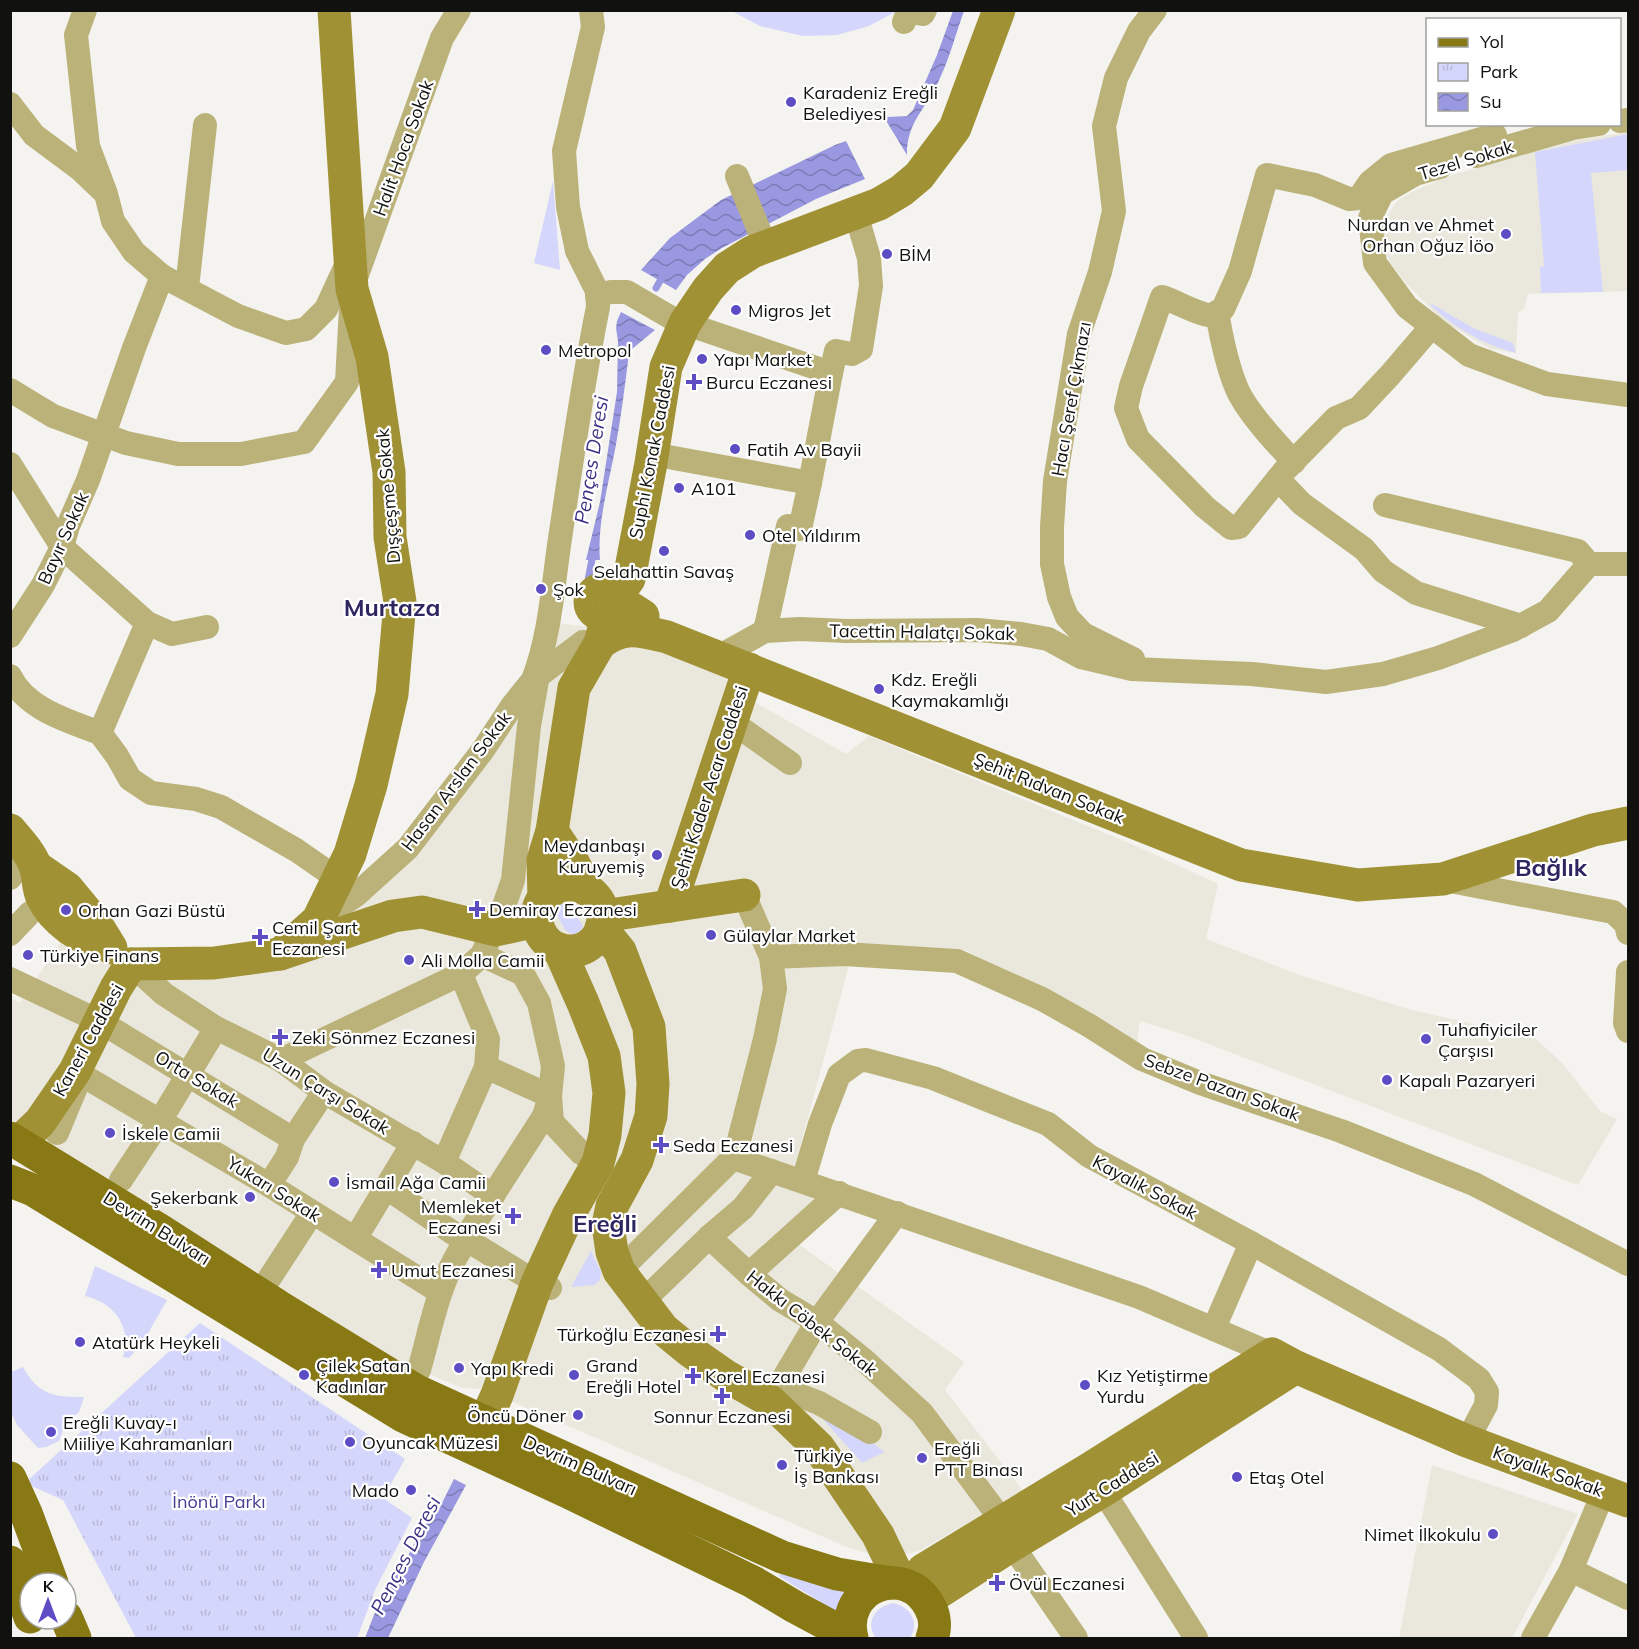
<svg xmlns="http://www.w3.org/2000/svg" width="1639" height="1649" font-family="Mulish,sans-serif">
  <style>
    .built { fill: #eae8dc }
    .green { fill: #d5d6fc }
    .park { fill: url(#park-tufts) }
    .water { fill: url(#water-waves) }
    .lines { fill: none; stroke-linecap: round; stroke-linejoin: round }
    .stream { stroke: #9998e1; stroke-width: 7 }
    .street { stroke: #bbb27a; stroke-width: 24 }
    .secondary { stroke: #a19135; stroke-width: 33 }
    .primary { stroke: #897915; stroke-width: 33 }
    .poi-dot { fill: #5d4dc5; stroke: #fff; stroke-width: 2 }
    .labels { text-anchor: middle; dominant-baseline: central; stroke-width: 4.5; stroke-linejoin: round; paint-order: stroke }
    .poi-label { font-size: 18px; fill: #11110f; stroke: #fff; text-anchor: start }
    .street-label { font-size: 18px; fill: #11110f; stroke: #fff }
    .park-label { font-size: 18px; fill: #473e93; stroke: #fff }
    .water-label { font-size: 20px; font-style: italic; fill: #3c3084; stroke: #fff }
    .district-label { font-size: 24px; font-weight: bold; fill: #2d2661; stroke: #fff }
  </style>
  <defs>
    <pattern id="park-tufts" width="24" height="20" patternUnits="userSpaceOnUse" patternTransform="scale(1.5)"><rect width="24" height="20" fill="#d5d6fc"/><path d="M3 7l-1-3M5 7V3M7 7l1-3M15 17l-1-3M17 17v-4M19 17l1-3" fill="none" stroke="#b6b7d7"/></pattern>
    <pattern id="water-waves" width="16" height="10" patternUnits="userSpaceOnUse" patternTransform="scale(1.5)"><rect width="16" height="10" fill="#9998e1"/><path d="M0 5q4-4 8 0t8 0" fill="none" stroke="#7b7bb5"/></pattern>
  </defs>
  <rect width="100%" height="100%" fill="#f4f3ef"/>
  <!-- built -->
  <g class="built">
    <polygon points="1628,132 1628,291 1528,294 1524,309 1518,312 1516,353 1491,349 1443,321 1405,282 1390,262 1384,247 1383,222 1397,201 1412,192 1449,176 1510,158 1571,141"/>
    <polygon points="559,623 667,639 718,657 742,695 846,754 869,736 1134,845 1218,884 1206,939 1300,975 1408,1009 1535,1038 1563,1064 1601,1112 1617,1119 1578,1185 1185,1035 1140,1021 1137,1043 965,950 939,951 854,947 790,1184 838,1199 794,1241 964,1362 945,1390 1023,1491 919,1551 886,1558 849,1548 481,1388 476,1389 459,1387 420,1370 407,1375 266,1288 269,1279 115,1188 11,1119 10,997 20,1003 65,936 135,980 227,953 289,941 357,897 489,751"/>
    <polygon points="1432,1465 1578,1514 1512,1638 1399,1638"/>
  </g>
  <!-- green -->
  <g class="green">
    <polygon points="732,11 897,11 869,26 837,35 803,36 760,26"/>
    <polygon points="1628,134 1628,170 1591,173 1603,292 1541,293 1540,267 1544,266 1535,152"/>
    <polygon points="553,181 560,270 534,263"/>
    <path d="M 1432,304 L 1475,329 L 1513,343 L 1516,353 C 1482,344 1455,328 1430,305 Z"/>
    <polygon points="569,903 583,926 581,930 574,935 566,931 555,912 556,908 561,904"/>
    <polygon points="591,1251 601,1272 600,1280 594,1285 571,1287"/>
    <path d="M 95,1266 L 167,1300 L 143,1342 L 129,1358 L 123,1357 C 132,1327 115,1303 85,1296 Z"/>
    <path d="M 23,1367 C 38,1395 54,1397 84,1397 L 79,1412 L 66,1423 L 59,1441 L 46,1447 L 38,1448 L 17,1425 L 11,1412 L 11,1372 Z"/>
    <polygon points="821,1417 861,1433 884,1452 862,1463"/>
    <polygon points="781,1572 846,1589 836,1612 779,1576"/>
    <path d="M 893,1603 C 911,1607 920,1623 910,1638 L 876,1638 C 864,1622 876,1606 893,1603 Z"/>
  </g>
  <!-- park -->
  <polygon class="park" points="200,1323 405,1459 383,1498 412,1518 376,1588 357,1638 136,1638 63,1500 25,1483"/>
  <!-- water -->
  <g class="water">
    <path d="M 953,11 L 964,11 C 956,33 950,57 940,78 C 928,107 906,122 907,155 L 882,114 L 888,117 L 907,116 L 913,110 L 937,55 Z"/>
    <polygon points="846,141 865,179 816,199 722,248 705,259 687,275 676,290 641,270 670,238 721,200 835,145"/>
    <path d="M 621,312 L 655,330 L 632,349 L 629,353 C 625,385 621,418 615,450 C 608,486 597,524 600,560 L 586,560 L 600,502 L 617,392 L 618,341 L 616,328 L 617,321 Z"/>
    <polygon points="454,1479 466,1485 424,1562 388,1638 365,1638 381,1597 406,1560 421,1530 440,1507"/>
  </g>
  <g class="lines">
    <!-- stream -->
    <g class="stream">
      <polyline points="656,288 664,274"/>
      <polyline points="583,607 593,554"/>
    </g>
    <!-- street -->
    <g class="street">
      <polyline points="85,10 76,35 88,146 106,194 113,221 134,252 162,276 238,316 286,333 306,329 326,309 349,259"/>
      <polyline points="904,22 908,11 923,14 925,10"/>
      <polyline points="10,104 34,135 81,170 102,190"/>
      <polyline points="1620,121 1628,120"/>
      <polyline points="1476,156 1573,128 1599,124"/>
      <polyline points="1440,167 1415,174 1382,193 1370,218 1375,263 1407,307 1469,355 1547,384 1628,395"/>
      <polyline points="737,176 761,235"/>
      <polyline points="187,288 205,125"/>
      <polyline points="597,295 611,292 627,292 675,320 831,373 810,483 652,454"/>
      <path d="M 1217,312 C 1221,336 1227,366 1237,389 C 1247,412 1276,443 1294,462"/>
      <path d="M 1432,326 L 1390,375 L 1359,408 L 1336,418 L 1285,470 L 1239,527 L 1231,528 L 1205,507 L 1138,439 L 1126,408 L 1131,386 L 1162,297 C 1180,303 1194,313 1212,316 L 1223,309 L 1240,271 L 1267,175 L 1315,185 L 1349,199 L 1359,198 L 1370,182 L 1391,165 L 1495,135"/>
      <polyline points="831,373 836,351 852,354 861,349 871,286 869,258 856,214"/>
      <polyline points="10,390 53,416 126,443 178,454 241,454 304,442 347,382 352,289 442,38 459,10"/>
      <polyline points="10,464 62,547 147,623"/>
      <polyline points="1278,479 1302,504 1364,549 1383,571 1416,593 1521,626"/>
      <polyline points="1385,505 1578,551 1589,564"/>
      <polyline points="765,631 788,526 800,529 810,483"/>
      <polyline points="10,636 43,585 62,547 68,526 88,480 134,348 162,276"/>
      <polyline points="718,657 765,631 800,629 846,631 978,630 1021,634 1048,639 1081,657 1132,669 1252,674 1326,682 1383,674 1438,658 1513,630 1548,611 1589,564 1628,564"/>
      <polyline points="1133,659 1083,634 1067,617 1059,597 1052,564 1052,527 1055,481 1079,334 1100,272 1114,211 1104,126 1116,78 1139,31 1155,10"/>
      <path d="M 10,676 C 26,709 68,721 100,733"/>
      <path d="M 533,680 C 551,633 553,582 561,532 C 572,457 583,381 598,307 L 597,291 L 577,251 L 568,207 L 564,151 L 593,27 L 591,10"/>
      <polyline points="732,722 790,763"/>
      <polyline points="100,733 117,756 130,779 151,793 196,799 221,807 296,850 338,879"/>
      <polyline points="100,733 147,623 172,634 207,627"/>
      <polyline points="10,878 23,862"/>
      <polyline points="1445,880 1613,912 1626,924 1628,933"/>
      <polyline points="744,895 771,957 775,989 765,1039 737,1148 736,1155 739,1160 1139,1297 1272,1354"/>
      <polyline points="319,920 356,895 408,848 483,750 512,706 533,680 583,642"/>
      <polyline points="10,934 30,913"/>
      <polyline points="771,957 844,954 957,961 1042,999 1090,1026 1142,1059 1200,1083 1341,1131 1474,1184 1628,1264"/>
      <polyline points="131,964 164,994 216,1028 281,1060 324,1092 444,1162 493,1196"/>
      <polyline points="1628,972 1625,1023 1628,1031"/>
      <polyline points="10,979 99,1021 293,1139"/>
      <polyline points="281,1060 461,974 482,955 504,906 513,880 529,726 538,675"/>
      <polyline points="486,1067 550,1096 552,1122 581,1153 598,1163"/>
      <polyline points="75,1071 269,1185 440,1292"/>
      <polyline points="57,1133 77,1085"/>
      <polyline points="444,1162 486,1067 488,1039 461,974"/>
      <polyline points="121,1180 160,1121 216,1028"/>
      <polyline points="803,1181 820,1124 839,1075 858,1061 866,1060 933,1078 1048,1124 1089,1156 1251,1243 1439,1349 1479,1379 1487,1392 1486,1405 1467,1441"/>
      <polyline points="269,1185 287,1157 293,1139 324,1092"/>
      <polyline points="387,1188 459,1237"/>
      <polyline points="468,1234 544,1116 550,1096 553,1066 539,1003 523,974 482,955"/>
      <polyline points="709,1237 749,1274 780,1300 817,1322 864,1360 922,1413 1003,1522 1012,1545 1076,1638"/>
      <polyline points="355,1239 413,1143"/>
      <polyline points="472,1243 537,1283 550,1288"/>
      <polyline points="619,1271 736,1155"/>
      <polyline points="749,1274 839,1193"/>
      <polyline points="269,1279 312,1213"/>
      <polyline points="642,1302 709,1237 743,1208 772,1171"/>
      <polyline points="1214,1328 1251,1243"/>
      <path d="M 419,1370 C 431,1328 438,1284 462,1247"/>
      <polyline points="778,1387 819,1403 870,1432"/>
      <polyline points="770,1401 817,1322 897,1213"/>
      <polyline points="1095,1478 1196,1638"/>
      <polyline points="1571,1570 1628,1598"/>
      <polyline points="1533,1638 1571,1570 1604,1491"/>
    </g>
    <!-- secondary -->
    <g class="secondary">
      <circle cx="603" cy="602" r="13"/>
      <polyline points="643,616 615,598 629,579 651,463 666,367 685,323 708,289 727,268 752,252 879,204 901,191 919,176 955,128 999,10"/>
      <path d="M 600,643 C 624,625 639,630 667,637 L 1241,865 L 1358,885 L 1443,879 L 1593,830 L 1628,823"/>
      <path d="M 10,830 C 19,841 30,852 35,865 C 39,875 37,887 42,897 C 53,921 82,941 108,945"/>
      <polyline points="552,831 574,864 588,891"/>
      <polyline points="35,866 67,888 95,922 111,948"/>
      <circle cx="570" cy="918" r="33"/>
      <polyline points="544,897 543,860 552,831 574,688 600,643 606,622"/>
      <polyline points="670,906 749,669"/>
      <polyline points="603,916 744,895"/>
      <polyline points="601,928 620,951 649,1027 653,1084 651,1116 637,1160 612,1206 608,1225 612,1252 619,1271 663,1329 690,1351 726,1376 770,1401 819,1448 878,1535 901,1583"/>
      <polyline points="280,954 318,920 350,854 371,785 392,694 400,602 390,537 389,472 372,357 352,289 334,10"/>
      <polyline points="131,964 214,963 280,954 393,916 422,912 496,930 537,921"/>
      <polyline points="19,1142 40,1122 75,1071 116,988 131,964"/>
      <polyline points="484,1423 497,1395 537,1283 568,1216 598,1163 605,1135 609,1093 604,1056 583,1003 559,949"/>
      <polyline points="911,1587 923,1570 1089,1469 1272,1354 1296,1367 1467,1441 1628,1501"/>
      <polyline points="927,1600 1012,1545 1104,1490 1296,1367"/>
    </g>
    <!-- primary -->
    <g class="primary">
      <polyline points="10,1138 163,1232 278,1306 417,1391 782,1557 837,1574 891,1583"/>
      <polyline points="10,1181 33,1190 403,1416 568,1492 753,1582 795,1607 851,1637"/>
      <polyline points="10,1478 26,1513 52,1583"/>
      <polyline points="10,1562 30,1617"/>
      <polyline points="66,1617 75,1638"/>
      <path d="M 852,1638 C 839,1588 905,1560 930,1607 C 935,1616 936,1628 932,1638"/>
    </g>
  </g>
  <!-- markers -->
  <g class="poi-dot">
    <circle cx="791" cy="102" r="6"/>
    <circle cx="1506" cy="234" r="6"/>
    <circle cx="887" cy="254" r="6"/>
    <circle cx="736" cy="310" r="6"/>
    <circle cx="546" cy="350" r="6"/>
    <circle cx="702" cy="359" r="6"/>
    <path d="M691 373h6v6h6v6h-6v6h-6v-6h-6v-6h6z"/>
    <circle cx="735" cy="449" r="6"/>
    <circle cx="679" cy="488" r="6"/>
    <circle cx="750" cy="535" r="6"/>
    <circle cx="664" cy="551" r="6"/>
    <circle cx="541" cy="589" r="6"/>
    <circle cx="879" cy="689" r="6"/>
    <circle cx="657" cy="855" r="6"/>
    <path d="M474 900h6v6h6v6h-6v6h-6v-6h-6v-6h6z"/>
    <circle cx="66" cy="910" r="6"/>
    <circle cx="711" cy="935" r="6"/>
    <path d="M257 928h6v6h6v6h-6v6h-6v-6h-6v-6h6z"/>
    <circle cx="28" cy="955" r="6"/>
    <circle cx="409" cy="960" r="6"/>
    <path d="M277 1028h6v6h6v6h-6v6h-6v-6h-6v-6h6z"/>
    <circle cx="1426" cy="1039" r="6"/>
    <circle cx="1387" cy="1080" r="6"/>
    <circle cx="110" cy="1133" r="6"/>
    <path d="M658 1136h6v6h6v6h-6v6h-6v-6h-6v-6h6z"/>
    <circle cx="334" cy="1182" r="6"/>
    <circle cx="250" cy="1197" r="6"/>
    <path d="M510 1207h6v6h6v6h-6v6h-6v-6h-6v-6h6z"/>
    <path d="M376 1261h6v6h6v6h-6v6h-6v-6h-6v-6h6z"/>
    <path d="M715 1325h6v6h6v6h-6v6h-6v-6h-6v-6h6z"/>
    <circle cx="80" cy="1342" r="6"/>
    <circle cx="459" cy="1368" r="6"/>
    <circle cx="304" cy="1375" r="6"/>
    <circle cx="574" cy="1375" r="6"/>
    <path d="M690 1367h6v6h6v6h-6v6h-6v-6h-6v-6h6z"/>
    <circle cx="1085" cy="1385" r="6"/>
    <path d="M719 1387h6v6h6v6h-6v6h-6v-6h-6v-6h6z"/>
    <circle cx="578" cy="1415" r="6"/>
    <circle cx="51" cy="1432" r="6"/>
    <circle cx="350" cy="1442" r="6"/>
    <circle cx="922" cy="1458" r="6"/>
    <circle cx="782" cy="1465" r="6"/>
    <circle cx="1237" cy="1477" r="6"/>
    <circle cx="411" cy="1490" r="6"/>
    <circle cx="1493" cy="1534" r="6"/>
    <path d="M994 1574h6v6h6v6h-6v6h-6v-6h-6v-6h6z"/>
  </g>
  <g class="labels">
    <!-- poi labels -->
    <g class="poi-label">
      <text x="803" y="92">Karadeniz Ereğli<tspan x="803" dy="21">Belediyesi</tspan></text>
      <text x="1494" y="224" text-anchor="end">Nurdan ve Ahmet<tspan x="1494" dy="21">Orhan Oğuz İöo</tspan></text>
      <text x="899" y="254">BİM</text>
      <text x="748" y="310">Migros Jet</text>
      <text x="558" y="350">Metropol</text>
      <text x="714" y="359">Yapı Market</text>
      <text x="706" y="382">Burcu Eczanesi</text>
      <text x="747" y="449">Fatih Av Bayii</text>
      <text x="691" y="488">A101</text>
      <text x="762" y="535">Otel Yıldırım</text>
      <text x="664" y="571" text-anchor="middle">Selahattin Savaş</text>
      <text x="553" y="589">Şok</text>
      <text x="891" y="679">Kdz. Ereğli<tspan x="891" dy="21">Kaymakamlığı</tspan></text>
      <text x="645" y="845" text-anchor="end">Meydanbaşı<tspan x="645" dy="21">Kuruyemiş</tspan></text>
      <text x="489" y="909">Demiray Eczanesi</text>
      <text x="78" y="910">Orhan Gazi Büstü</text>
      <text x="272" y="927">Cemil Şart<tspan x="272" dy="21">Eczanesi</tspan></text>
      <text x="723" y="935">Gülaylar Market</text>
      <text x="40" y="955">Türkiye Finans</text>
      <text x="421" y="960">Ali Molla Camii</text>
      <text x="1438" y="1029">Tuhafiyiciler<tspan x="1438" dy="21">Çarşısı</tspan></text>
      <text x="292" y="1037">Zeki Sönmez Eczanesi</text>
      <text x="1399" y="1080">Kapalı Pazaryeri</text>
      <text x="122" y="1133">İskele Camii</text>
      <text x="673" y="1145">Seda Eczanesi</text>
      <text x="346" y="1182">İsmail Ağa Camii</text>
      <text x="238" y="1197" text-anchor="end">Şekerbank</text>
      <text x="501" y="1206" text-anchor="end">Memleket<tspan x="501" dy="21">Eczanesi</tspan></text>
      <text x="391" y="1270">Umut Eczanesi</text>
      <text x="706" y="1334" text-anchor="end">Türkoğlu Eczanesi</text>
      <text x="92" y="1342">Atatürk Heykeli</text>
      <text x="316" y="1365">Çilek Satan<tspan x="316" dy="21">Kadınlar</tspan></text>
      <text x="586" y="1365">Grand<tspan x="586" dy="21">Ereğli Hotel</tspan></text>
      <text x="471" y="1368">Yapı Kredi</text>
      <text x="1097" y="1375">Kız Yetiştirme<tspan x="1097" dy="21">Yurdu</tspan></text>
      <text x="705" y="1376">Korel Eczanesi</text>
      <text x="566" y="1415" text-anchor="end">Öncü Döner</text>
      <text x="722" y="1416" text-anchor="middle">Sonnur Eczanesi</text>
      <text x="63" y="1422">Ereğli Kuvay-ı<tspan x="63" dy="21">Miiliye Kahramanları</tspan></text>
      <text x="362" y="1442">Oyuncak Müzesi</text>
      <text x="934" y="1448">Ereğli<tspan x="934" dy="21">PTT Binası</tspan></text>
      <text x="794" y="1455">Türkiye<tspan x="794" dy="21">İş Bankası</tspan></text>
      <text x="1249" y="1477">Etaş Otel</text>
      <text x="399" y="1490" text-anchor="end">Mado</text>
      <text x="1481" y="1534" text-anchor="end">Nimet İlkokulu</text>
      <text x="1009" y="1583">Övül Eczanesi</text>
    </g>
    <!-- street labels -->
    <g class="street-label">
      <text transform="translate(403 148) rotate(-70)">Halit Hoca Sokak</text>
      <text transform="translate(1466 160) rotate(-17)">Tezel Sokak</text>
      <text transform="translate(1071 399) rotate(-80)">Hacı Şeref Çıkmazı</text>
      <text transform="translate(652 452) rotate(-79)">Suphi Konak Caddesi</text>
      <text transform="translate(388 496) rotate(-95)">Dışçeşme Sokak</text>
      <text transform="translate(63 538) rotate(-66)">Bayır Sokak</text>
      <text transform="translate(922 632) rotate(1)">Tacettin Halatçı Sokak</text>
      <text transform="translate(456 781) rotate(-53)">Hasan Arslan Sokak</text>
      <text transform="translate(709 787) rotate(-72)">Şehit Kader Acar Caddesi</text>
      <text transform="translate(1049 788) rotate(22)">Şehit Rıdvan Sokak</text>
      <text transform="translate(88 1040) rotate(-61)">Kaneri Caddesi</text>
      <text transform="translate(197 1079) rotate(31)">Orta Sokak</text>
      <text transform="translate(1222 1087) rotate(20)">Sebze Pazarı Sokak</text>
      <text transform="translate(326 1091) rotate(32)">Uzun Çarşı Sokak</text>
      <text transform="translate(1145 1187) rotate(28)">Kayalık Sokak</text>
      <text transform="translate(274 1189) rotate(32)">Yukarı Sokak</text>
      <text transform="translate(157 1228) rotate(32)">Devrim Bulvarı</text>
      <text transform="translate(812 1323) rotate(38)">Hakkı Cöbek Sokak</text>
      <text transform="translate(580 1465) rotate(24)">Devrim Bulvarı</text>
      <text transform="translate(1548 1471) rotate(20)">Kayalık Sokak</text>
      <text transform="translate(1112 1484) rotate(-32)">Yurt Caddesi</text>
    </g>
    <!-- park labels -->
    <g class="park-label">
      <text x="219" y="1501">İnönü Parkı</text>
    </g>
    <!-- water labels -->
    <g class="water-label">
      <text transform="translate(591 460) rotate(-81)">Pençes Deresi</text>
      <text transform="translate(405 1555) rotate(-63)">Pençes Deresi</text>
    </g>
    <!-- district labels -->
    <g class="district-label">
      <text x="392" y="607">Murtaza</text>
      <text x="1551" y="867">Bağlık</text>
      <text x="605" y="1223">Ereğli</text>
    </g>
  </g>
  <!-- border -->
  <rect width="1639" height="1649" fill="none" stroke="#11110f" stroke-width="24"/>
  <!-- legend -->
  <rect x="1426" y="18" width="195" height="108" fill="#ffffff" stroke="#a0a09f" stroke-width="1.5"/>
  <rect x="1438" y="38" width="30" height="9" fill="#897915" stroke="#a0a09f" stroke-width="1.5"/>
  <text x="1480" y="48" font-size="18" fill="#11110f">Yol</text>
  <rect x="1438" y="63" width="30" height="18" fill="url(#park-tufts)" stroke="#a0a09f" stroke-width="1.5"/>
  <text x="1480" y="78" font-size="18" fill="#11110f">Park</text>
  <rect x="1438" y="93" width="30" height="18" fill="url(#water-waves)" stroke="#a0a09f" stroke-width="1.5"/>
  <text x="1480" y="108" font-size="18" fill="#11110f">Su</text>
  <!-- north arrow -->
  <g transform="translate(48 1601)"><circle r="28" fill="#ffffff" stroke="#a0a09f" stroke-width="1.5"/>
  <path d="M0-4.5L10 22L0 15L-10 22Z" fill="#5d4dc5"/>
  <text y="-9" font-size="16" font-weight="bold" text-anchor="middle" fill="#11110f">K</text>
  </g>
</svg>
